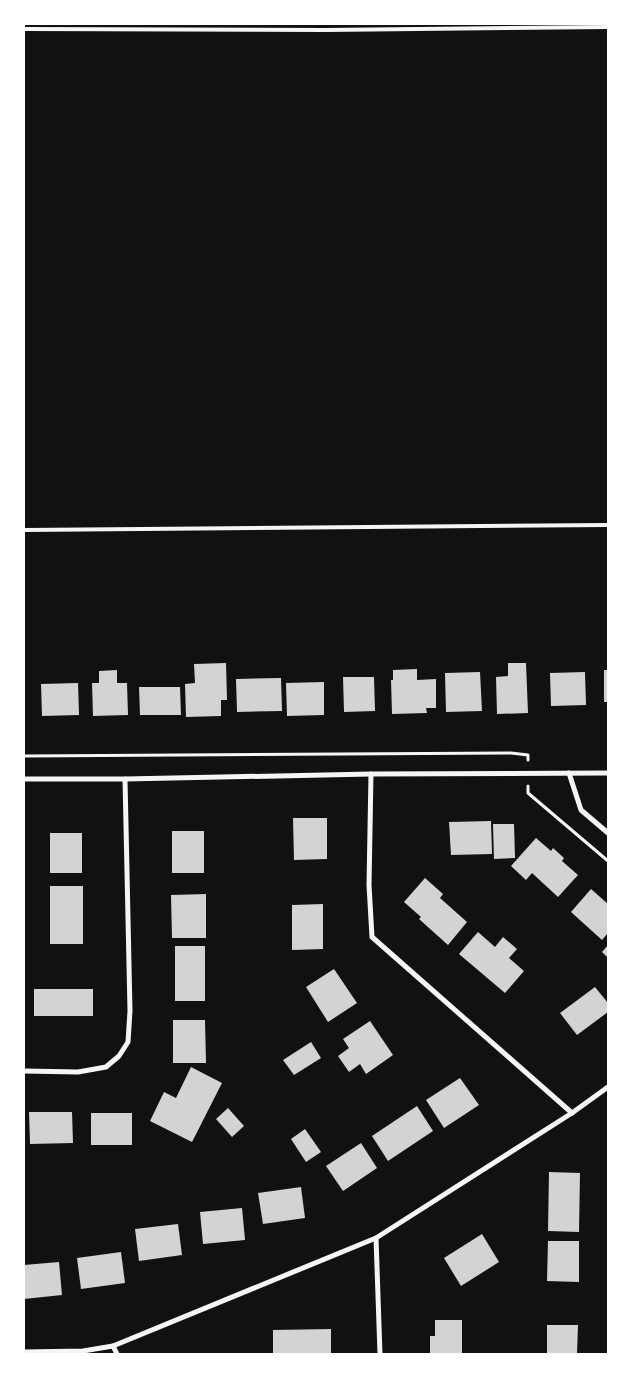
<svg xmlns="http://www.w3.org/2000/svg" width="632" height="1378" font-family="Mulish,sans-serif">
  <style>
    .building { fill: #d3d3d3 }
    .lines { fill: none; stroke-linecap: round; stroke-linejoin: round }
    .path { stroke: #f5f5f5; stroke-width: 3 }
    .service { stroke: #f5f5f5; stroke-width: 4 }
    .minor { stroke: #f5f5f5; stroke-width: 5 }
  </style>
  <rect width="100%" height="100%" fill="#111"/>
  <!-- building -->
  <g class="building">
    <polygon points="226,663 227,700 221,700 221,716 186,717 185,684 195,683 194,664"/>
    <polygon points="508,663 526,663 528,713 497,714 496,677 508,676"/>
    <polygon points="417,669 417,680 436,679 436,708 426,708 427,713 392,714 391,680 393,680 393,670"/>
    <polygon points="117,670 117,683 127,683 128,715 93,716 92,683 99,683 99,671"/>
    <rect x="604" y="670" width="4" height="32"/>
    <polygon points="480,672 482,711 446,712 445,673"/>
    <polygon points="585,672 586,705 551,706 550,673"/>
    <polygon points="343,677 374,677 375,711 344,712"/>
    <polygon points="281,678 282,711 237,712 236,679"/>
    <polygon points="324,682 324,715 287,716 286,683"/>
    <polygon points="78,683 79,715 42,716 41,684"/>
    <polygon points="139,687 180,687 181,715 140,715"/>
    <polygon points="293,818 327,818 327,859 294,860"/>
    <polygon points="491,821 492,854 451,855 449,822"/>
    <polygon points="493,824 514,824 515,858 494,859"/>
    <rect x="172" y="831" width="32" height="42"/>
    <rect x="50" y="833" width="32" height="40"/>
    <polygon points="536,838 551,851 553,848 564,858 562,861 578,875 558,897 532,873 526,880 511,866"/>
    <polygon points="425,878 443,894 440,898 467,922 448,945 419,919 421,917 404,902"/>
    <rect x="50" y="886" width="33" height="58"/>
    <polygon points="591,889 608,904 608,933 602,940 571,912"/>
    <polygon points="206,894 206,938 172,938 171,895"/>
    <polygon points="323,904 323,949 292,950 292,905"/>
    <polygon points="478,932 495,947 503,937 517,949 509,958 524,971 505,993 459,954"/>
    <polygon points="608,945 608,958 602,952"/>
    <rect x="175" y="946" width="30" height="55"/>
    <polygon points="334,969 357,1003 328,1022 306,987"/>
    <polygon points="595,987 608,1003 608,1012 577,1035 560,1013"/>
    <rect x="34" y="989" width="59" height="27"/>
    <polygon points="173,1020 205,1020 206,1063 173,1063"/>
    <polygon points="370,1021 393,1055 366,1074 360,1064 349,1072 338,1056 349,1048 343,1039"/>
    <polygon points="311,1042 321,1058 294,1075 283,1060"/>
    <polygon points="191,1067 222,1083 192,1142 150,1121 164,1092 176,1098"/>
    <polygon points="460,1078 479,1105 444,1128 426,1100"/>
    <polygon points="417,1106 433,1131 388,1161 372,1136"/>
    <polygon points="228,1108 244,1126 232,1137 216,1119"/>
    <polygon points="29,1112 72,1112 73,1143 30,1144"/>
    <rect x="91" y="1113" width="41" height="32"/>
    <polygon points="305,1129 321,1152 306,1162 291,1139"/>
    <polygon points="361,1143 377,1168 343,1191 326,1166"/>
    <polygon points="549,1172 580,1173 579,1232 548,1231"/>
    <polygon points="301,1187 305,1218 263,1224 258,1193"/>
    <polygon points="242,1208 245,1240 203,1244 200,1212"/>
    <polygon points="178,1224 182,1255 139,1261 135,1229"/>
    <polygon points="482,1234 499,1262 461,1286 444,1258"/>
    <polygon points="548,1241 579,1241 579,1282 547,1281"/>
    <polygon points="121,1252 125,1283 81,1289 77,1258"/>
    <polygon points="59,1262 62,1295 24,1299 24,1265"/>
    <polygon points="435,1320 462,1320 462,1354 430,1354 430,1336 435,1336"/>
    <polygon points="547,1325 578,1325 577,1354 547,1354"/>
    <polygon points="331,1329 331,1354 273,1354 273,1330"/>
  </g>
  <g class="lines">
    <!-- path -->
    <g class="path">
      <polyline points="24,756 511,753 528,755 528,760"/>
      <polyline points="528,786 528,793 608,861"/>
    </g>
    <!-- service -->
    <g class="service">
      <polyline points="24,29 325,30 608,27"/>
      <polyline points="24,530 608,525"/>
    </g>
    <!-- minor -->
    <g class="minor">
      <polyline points="569,773 581,810 608,833"/>
      <polyline points="371,774 369,885 372,937 572,1113"/>
      <polyline points="24,779 125,779 371,774 608,773"/>
      <polyline points="24,1071 78,1072 106,1067 119,1056 128,1042 130,1011 125,779"/>
      <polyline points="376,1238 380,1354"/>
      <polyline points="113,1346 117,1354"/>
      <polyline points="24,1352 83,1351 113,1346 376,1238 572,1113 608,1087"/>
    </g>
  </g>
  <!-- border -->
  <rect width="632" height="1378" fill="none" stroke="#ffffff" stroke-width="50"/>
</svg>
